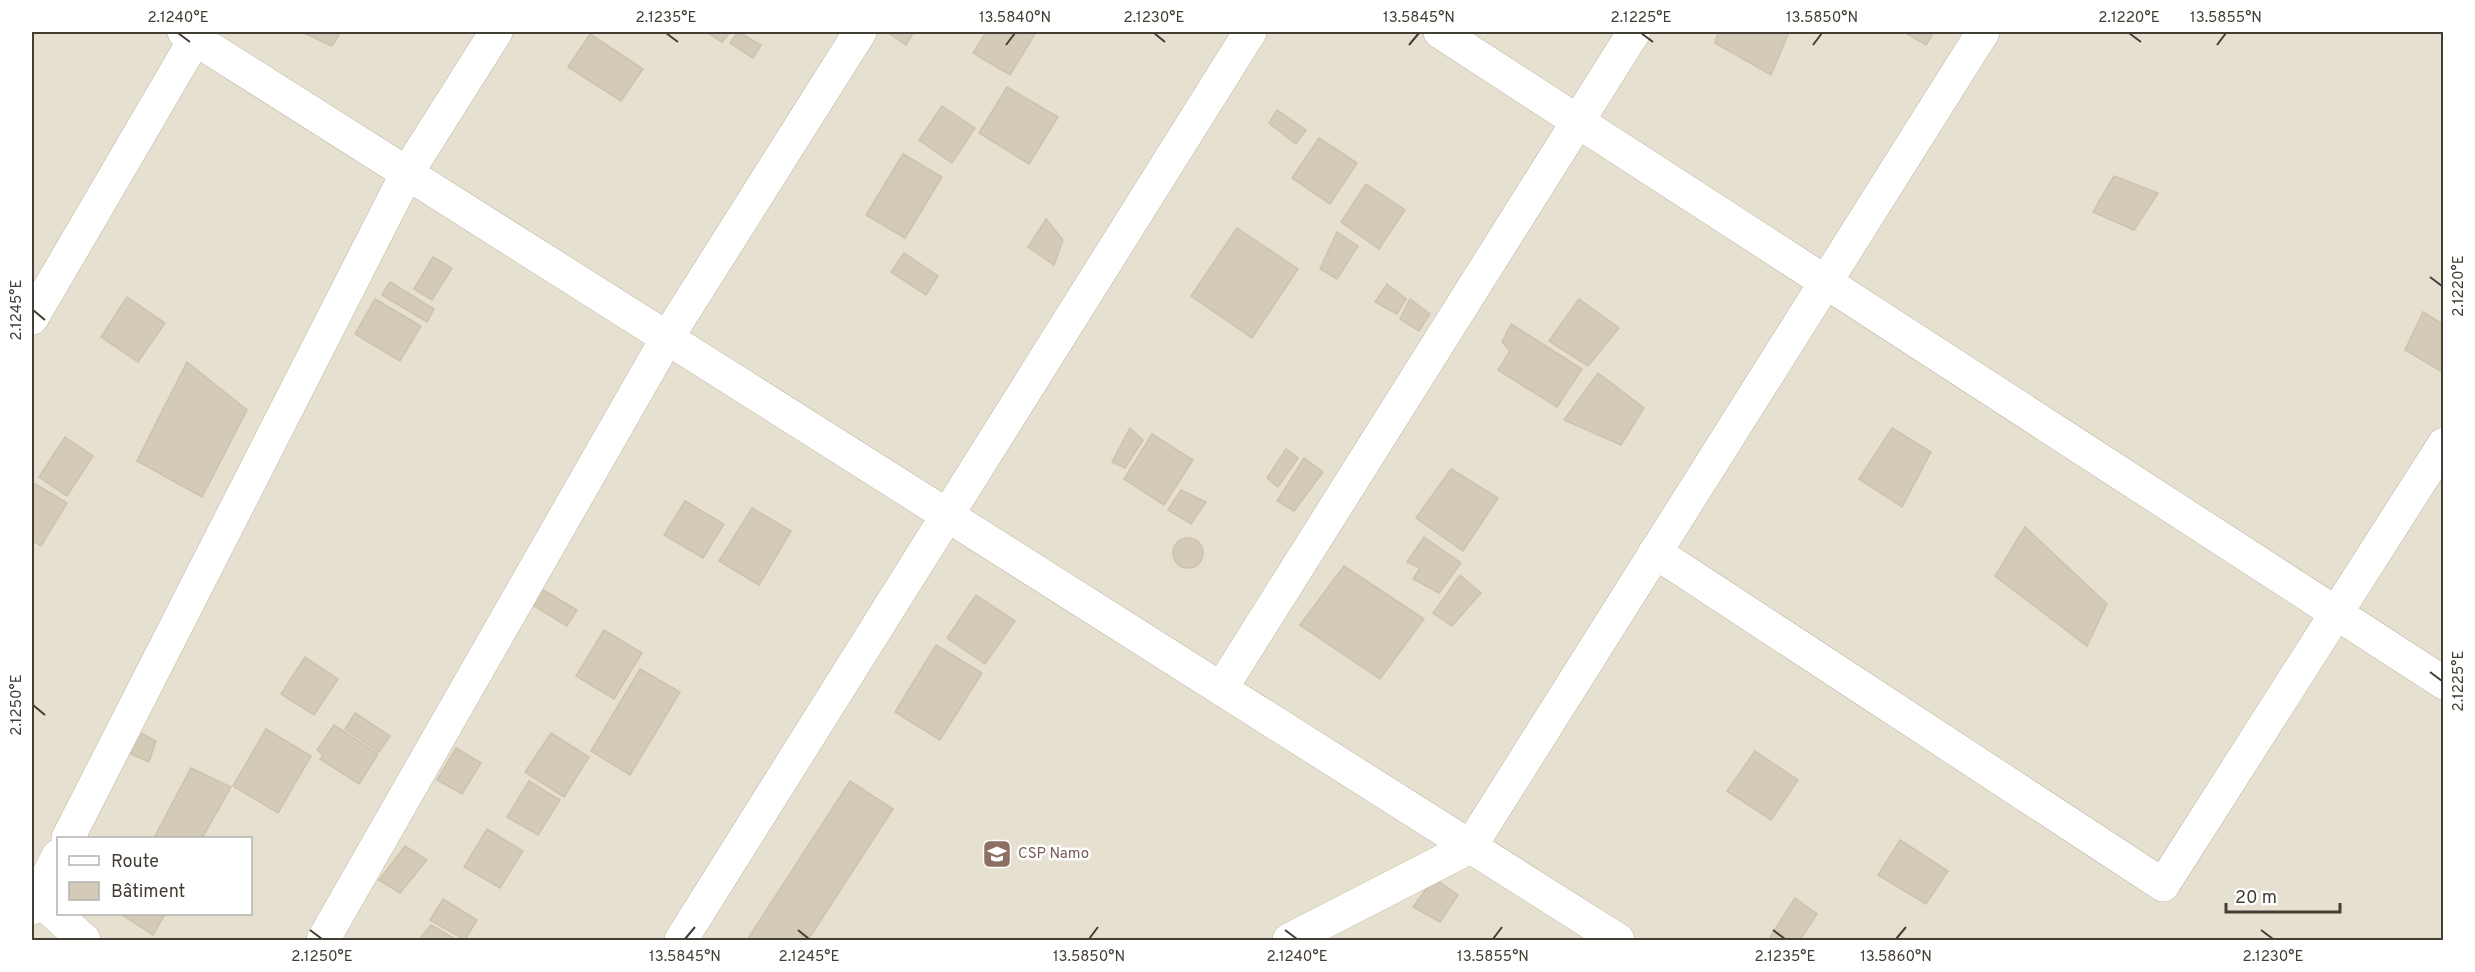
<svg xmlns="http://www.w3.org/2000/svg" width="2475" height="972" font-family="Overpass,sans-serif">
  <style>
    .residential { fill: #e6e0d0; fill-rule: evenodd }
    .building { fill: #d3cab8; stroke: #cec2ab; stroke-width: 1.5 }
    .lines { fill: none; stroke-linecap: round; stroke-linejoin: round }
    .minor-casing { stroke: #bdb6a5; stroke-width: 34 }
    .minor { stroke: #fff; stroke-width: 33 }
    .ticks { fill: none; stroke: #433e33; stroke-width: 2 }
    .labels { text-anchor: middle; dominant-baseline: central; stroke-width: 5; stroke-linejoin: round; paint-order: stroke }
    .education-label { font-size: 15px; fill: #785e54; stroke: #fff; text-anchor: start }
    .neatline { fill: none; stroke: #433e33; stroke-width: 2 }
    .ticks-label { font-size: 15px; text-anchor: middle; fill: #433e33 }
  </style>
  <rect width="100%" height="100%" fill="#f2eee2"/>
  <!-- residential -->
  <path class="residential" d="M 32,32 L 2443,32 L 2443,940 L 32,940 ZM 58,838 L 250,838 L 250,914 L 58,914 Z"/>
  <!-- building -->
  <g class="building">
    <polygon points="302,32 341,32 332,46"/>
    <polygon points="706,32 730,32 722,42"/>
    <polygon points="738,32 761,45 753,58 730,43"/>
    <polygon points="891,32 914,32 906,45 890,34"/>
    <polygon points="986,32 1036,32 1010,75 973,53"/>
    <polygon points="1718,32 1789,32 1771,75 1715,43"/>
    <polygon points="1904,32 1934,32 1926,45"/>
    <polygon points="590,34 643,69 621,101 568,67"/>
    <polygon points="1007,87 1058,117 1029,164 979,133"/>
    <polygon points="942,106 975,128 952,163 919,140"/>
    <polygon points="1277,110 1306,130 1296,144 1269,123"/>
    <polygon points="1319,138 1357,163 1330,204 1292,178"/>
    <polygon points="903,154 942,177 905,238 866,215"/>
    <polygon points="2114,176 2158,193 2134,230 2093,212"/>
    <polygon points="1366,184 1405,210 1379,249 1341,222"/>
    <polygon points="1046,219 1063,240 1054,265 1028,247"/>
    <polygon points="1237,228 1298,269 1252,338 1191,296"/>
    <polygon points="1337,232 1358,246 1337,279 1320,269"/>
    <polygon points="904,253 938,276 926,295 891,272"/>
    <polygon points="433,257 452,268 432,300 414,289"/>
    <polygon points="390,282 434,309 427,322 382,295"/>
    <polygon points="1387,284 1406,299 1397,314 1375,302"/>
    <polygon points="127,297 165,323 138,362 101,337"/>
    <polygon points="375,299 421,326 400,361 355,334"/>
    <polygon points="1410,299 1430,314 1419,331 1400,319"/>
    <polygon points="1579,299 1619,328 1588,366 1549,341"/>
    <polygon points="2423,312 2444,325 2444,373 2405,350"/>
    <polygon points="1511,324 1582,369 1557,407 1498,370 1510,351 1502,342"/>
    <polygon points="187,362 247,410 202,497 137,461"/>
    <polygon points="1598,373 1644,408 1621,445 1564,420"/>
    <polygon points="1130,428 1143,440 1125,468 1112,462"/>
    <polygon points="1892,428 1931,452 1902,507 1859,479"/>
    <polygon points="1152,434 1193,460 1164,505 1124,479"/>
    <polygon points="65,437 93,456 67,496 39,477"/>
    <polygon points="1286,449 1298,458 1278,487 1267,478"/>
    <polygon points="1304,458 1323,472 1294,511 1277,501"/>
    <polygon points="1451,469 1498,498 1463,551 1416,518"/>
    <polygon points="32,482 67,503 41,546 32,540"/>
    <polygon points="1181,490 1206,502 1191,524 1168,510"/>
    <polygon points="685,501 724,524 703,558 664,535"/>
    <polygon points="752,508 791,531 759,585 719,561"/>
    <polygon points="2025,527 2107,604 2087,646 1995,576"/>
    <polygon points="1424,537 1461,563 1439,593 1413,579 1420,568 1407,562"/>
    <circle cx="1188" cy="553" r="15"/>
    <polygon points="1344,566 1424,619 1380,679 1300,625"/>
    <polygon points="1460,575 1481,593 1452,626 1433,613"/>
    <polygon points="538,587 577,610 567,626 529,603"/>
    <polygon points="976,595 1015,621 985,664 947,638"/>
    <polygon points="604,630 642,653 614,699 576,676"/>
    <polygon points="936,645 982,673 940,740 895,712"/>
    <polygon points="305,657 338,679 314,715 281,694"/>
    <polygon points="640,669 680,692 630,775 591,751"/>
    <polygon points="355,713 390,736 379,752 345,729"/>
    <polygon points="334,725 378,754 359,784 320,759 323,755 317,750"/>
    <polygon points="266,729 311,756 278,813 233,786"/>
    <polygon points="137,731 156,741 149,762 126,752"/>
    <polygon points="551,733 589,757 564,797 525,772"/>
    <polygon points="456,748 481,763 462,794 437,780"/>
    <polygon points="1755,751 1798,780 1771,820 1727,791"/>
    <polygon points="191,768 231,787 202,838 154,838"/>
    <polygon points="529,781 560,800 538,835 507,817"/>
    <polygon points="850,781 893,809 808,940 747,940"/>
    <polygon points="487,829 523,851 500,888 464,867"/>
    <polygon points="1900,840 1948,871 1926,904 1878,875"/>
    <polygon points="405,846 427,860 400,893 379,880"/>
    <polygon points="1434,878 1458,895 1440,922 1413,907"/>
    <polygon points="1795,898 1817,914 1800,940 1775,940 1770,937"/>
    <polygon points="443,899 477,920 465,940 430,920"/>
    <polygon points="121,914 165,914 153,935"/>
    <polygon points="431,925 457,940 419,940"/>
  </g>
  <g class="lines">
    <!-- minor casing -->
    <g class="minor-casing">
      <g id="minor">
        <polyline points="184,32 1618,940"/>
        <polyline points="1440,32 2444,683"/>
        <polyline points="32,318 199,32"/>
        <polyline points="1655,552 2163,885 2444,444"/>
        <polyline points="1221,689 1634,32"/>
        <polyline points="68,838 407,173 496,32"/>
        <polyline points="32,893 84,940"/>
        <polyline points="32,908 58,856"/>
        <polyline points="323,940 667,338 860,32"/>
        <polyline points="681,940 1250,32"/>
        <polyline points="1289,940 1470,847 1983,32"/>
      </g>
    </g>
    <!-- minor -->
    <use href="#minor" class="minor"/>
  </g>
  <!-- ticks -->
  <path class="ticks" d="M 178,33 L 190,42M 666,33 L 678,42M 1154,33 L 1165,42M 1641,33 L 1653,42M 2129,33 L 2141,42M 1006,45 L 1015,33M 1409,45 L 1419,33M 1813,45 L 1822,33M 2217,45 L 2226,33M 2430,277 L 2442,286M 33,310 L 45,320M 2430,672 L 2442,681M 33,705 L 45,715M 310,930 L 322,939M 798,930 L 809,939M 1285,930 L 1297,939M 1773,930 L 1785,939M 2261,930 L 2273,939M 685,939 L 695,927M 1089,939 L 1098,927M 1493,939 L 1502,927M 1896,939 L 1906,927"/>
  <!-- icons -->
  <defs>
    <g id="school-square" transform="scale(1.5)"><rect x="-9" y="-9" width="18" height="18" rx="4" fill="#8d6e63" stroke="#fff"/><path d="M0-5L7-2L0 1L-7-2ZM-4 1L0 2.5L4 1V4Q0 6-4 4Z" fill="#fff"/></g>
  </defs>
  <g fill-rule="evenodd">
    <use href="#school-square" x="997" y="854"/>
  </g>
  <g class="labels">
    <!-- education labels -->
    <g class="education-label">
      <text x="1018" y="854">CSP Namo</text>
    </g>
  </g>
  <!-- border -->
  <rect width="2475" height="972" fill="none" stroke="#ffffff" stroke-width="66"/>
  <!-- legend -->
  <rect x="57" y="837" width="195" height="78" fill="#ffffff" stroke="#b4b2ad" stroke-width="1.5"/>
  <rect x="69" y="856" width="30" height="9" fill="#ffffff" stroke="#b4b2ad" stroke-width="1.5"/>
  <text x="111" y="867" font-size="18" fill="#433e33">Route</text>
  <rect x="69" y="882" width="30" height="18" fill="#d3cab8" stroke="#b4b2ad" stroke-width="1.5"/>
  <text x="111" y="897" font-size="18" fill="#433e33">Bâtiment</text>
  <!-- scale -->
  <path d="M2226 903v9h114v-9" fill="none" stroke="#433e33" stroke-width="3"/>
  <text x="2235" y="903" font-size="18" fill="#433e33" stroke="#ffffff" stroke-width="4.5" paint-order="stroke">20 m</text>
  <rect x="33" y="33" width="2409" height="906" class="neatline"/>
  <g class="ticks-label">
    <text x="178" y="22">2.1240°E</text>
    <text x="666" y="22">2.1235°E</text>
    <text x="1015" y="22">13.5840°N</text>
    <text x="1154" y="22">2.1230°E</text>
    <text x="1419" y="22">13.5845°N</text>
    <text x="1641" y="22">2.1225°E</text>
    <text x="1822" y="22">13.5850°N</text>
    <text x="2129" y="22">2.1220°E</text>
    <text x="2226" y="22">13.5855°N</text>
    <text transform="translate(2458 286) rotate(-90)" y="5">2.1220°E</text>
    <text transform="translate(16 310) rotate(-90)" y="5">2.1245°E</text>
    <text transform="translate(2458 681) rotate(-90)" y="5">2.1225°E</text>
    <text transform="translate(16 705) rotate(-90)" y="5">2.1250°E</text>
    <text x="322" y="961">2.1250°E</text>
    <text x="685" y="961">13.5845°N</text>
    <text x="809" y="961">2.1245°E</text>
    <text x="1089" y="961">13.5850°N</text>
    <text x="1297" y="961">2.1240°E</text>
    <text x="1493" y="961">13.5855°N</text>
    <text x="1785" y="961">2.1235°E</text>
    <text x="1896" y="961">13.5860°N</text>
    <text x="2273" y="961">2.1230°E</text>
  </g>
</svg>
